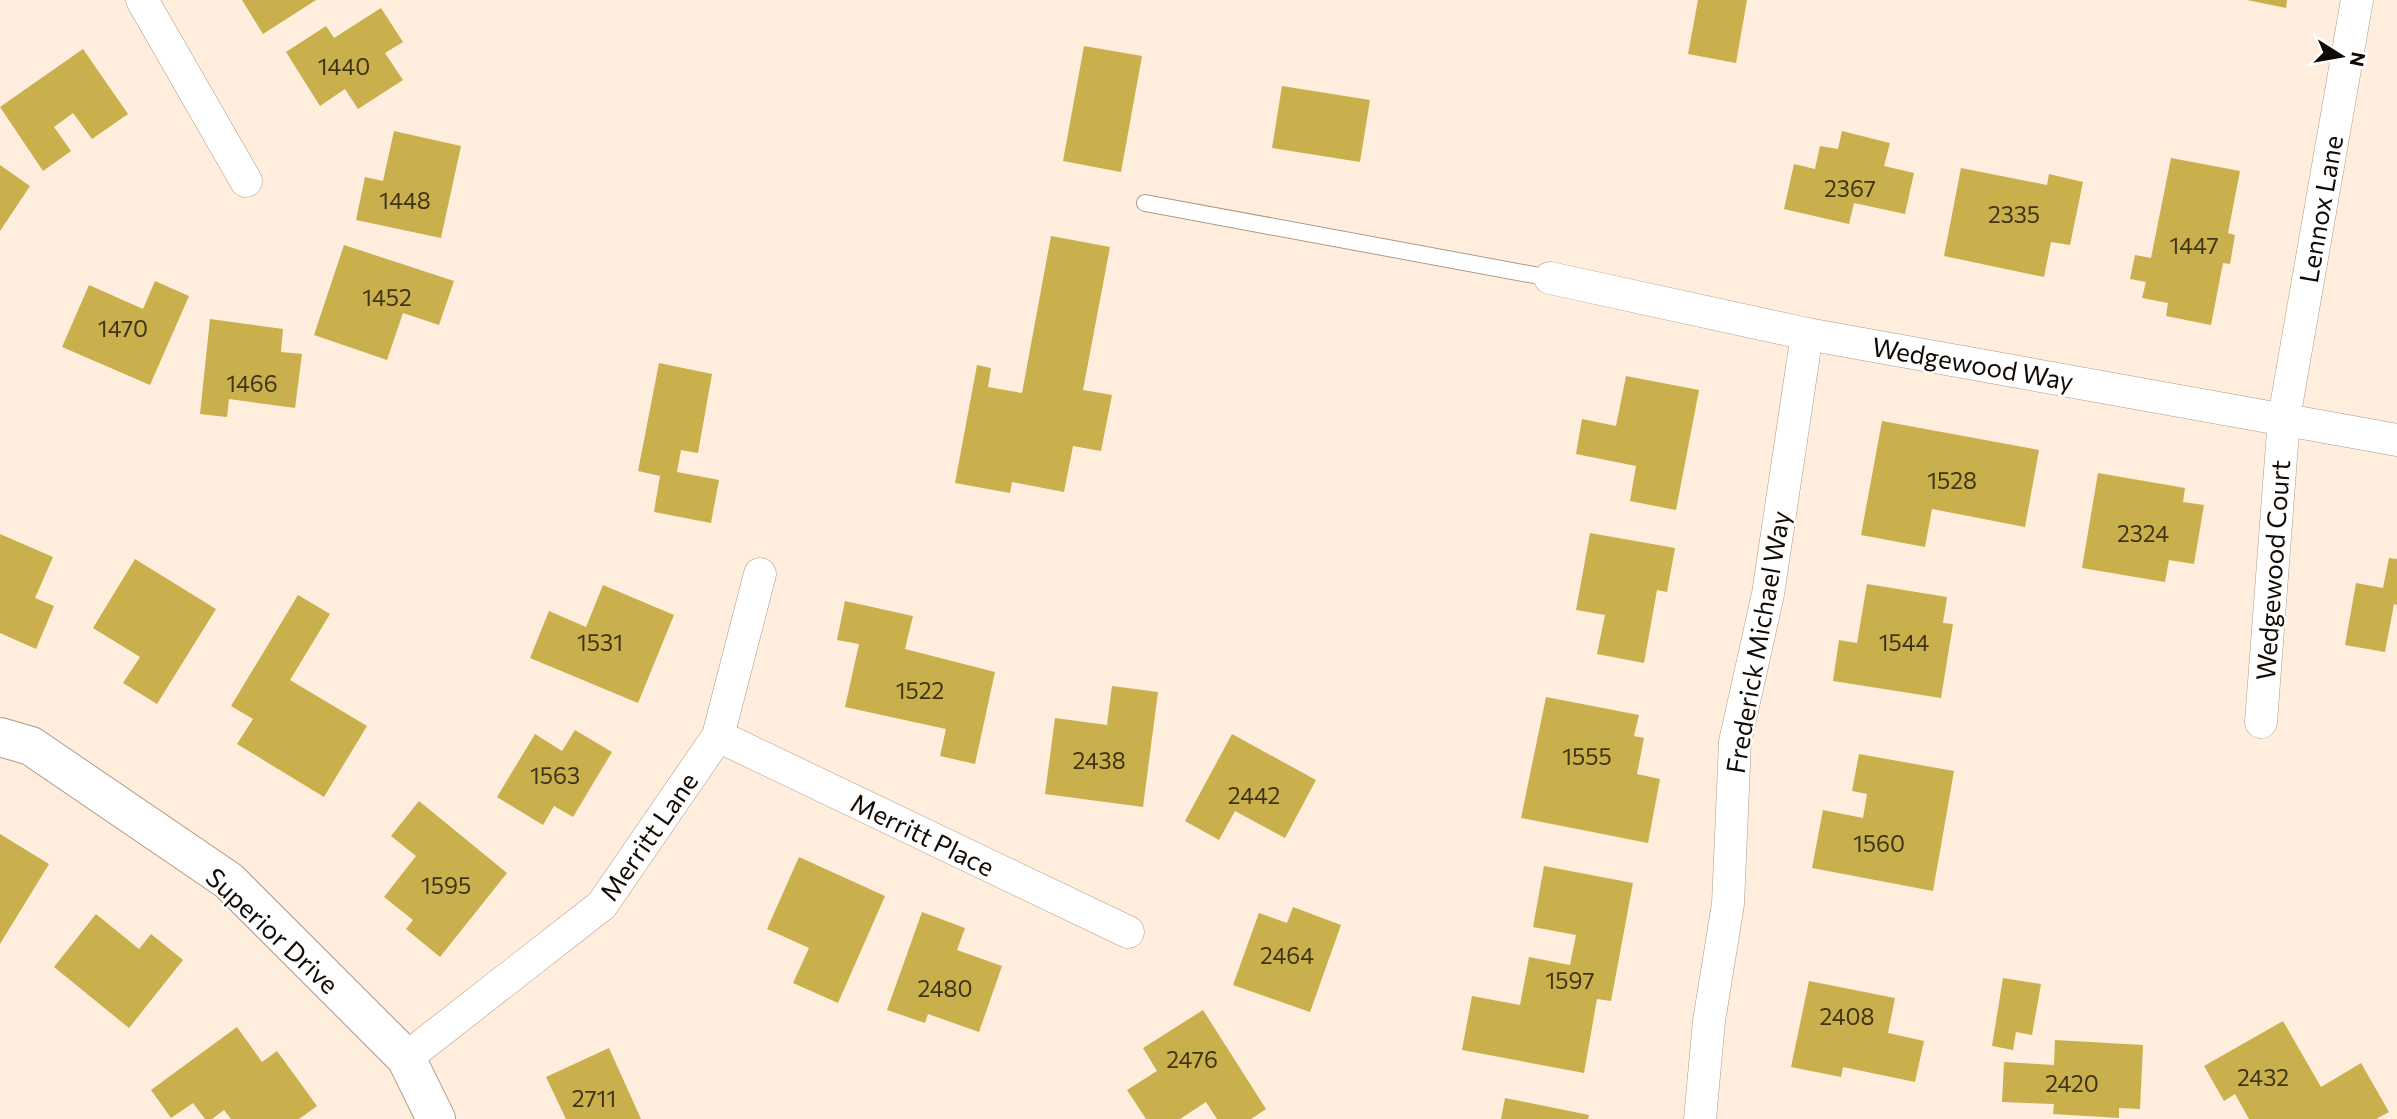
<svg xmlns="http://www.w3.org/2000/svg" width="2397" height="1119" font-family="Commissioner,sans-serif">
  <style>
    .building { fill: #c9b04d }
    .lines { fill: none; stroke-linecap: round; stroke-linejoin: round }
    .service-casing { stroke: #ae9a87; stroke-width: 18 }
    .minor-casing { stroke: #ae9a87; stroke-width: 33 }
    .tertiary-casing { stroke: #ae9a87; stroke-width: 40 }
    .service { stroke: #fff; stroke-width: 16 }
    .minor { stroke: #fff; stroke-width: 32 }
    .tertiary { stroke: #fff; stroke-width: 38 }
    .labels { text-anchor: middle; dominant-baseline: central; stroke-width: 5; stroke-linejoin: round; paint-order: stroke }
    .number-label { font-size: 23px; fill: #403417 }
    .street-label { font-size: 26px; fill: #120b05; stroke: #fff }
  </style>
  <rect width="100%" height="100%" fill="#ffeddd"/>
  <!-- building -->
  <g class="building">
    <polygon points="242,0 316,0 263,34"/>
    <polygon points="1698,0 1747,0 1736,63 1688,54"/>
    <polygon points="2247,0 2287,0 2286,8"/>
    <polygon points="381,8 403,42 385,53 403,80 358,109 345,89 320,106 286,52 326,26 334,38"/>
    <polygon points="1084,46 1142,56 1121,172 1063,161"/>
    <polygon points="83,49 128,114 92,139 73,113 54,127 71,151 43,171 0,107"/>
    <polygon points="1282,86 1370,100 1360,162 1272,148"/>
    <polygon points="394,131 461,146 441,238 356,220 365,177 383,181"/>
    <polygon points="1842,131 1890,143 1884,166 1914,173 1905,214 1854,203 1849,224 1784,209 1794,164 1815,169 1820,146 1838,149"/>
    <polygon points="2171,158 2240,171 2228,233 2235,235 2230,264 2223,263 2211,325 2166,316 2168,303 2142,298 2146,282 2130,279 2135,255 2151,258"/>
    <polygon points="0,165 30,186 0,231"/>
    <polygon points="1961,168 2047,185 2049,174 2083,182 2070,245 2051,242 2044,277 1944,256"/>
    <polygon points="1051,236 1110,247 1083,390 1112,395 1101,451 1073,446 1064,492 1012,482 1010,493 955,483 977,365 991,368 988,387 1022,393"/>
    <polygon points="344,245 454,281 439,325 403,313 387,360 314,335"/>
    <polygon points="155,281 189,296 150,385 62,347 89,285 143,309"/>
    <polygon points="210,319 283,329 281,352 302,354 295,408 229,399 227,417 200,414"/>
    <polygon points="659,363 712,374 698,453 681,450 677,472 719,480 711,523 654,512 660,476 638,471"/>
    <polygon points="1626,376 1699,390 1676,510 1630,501 1636,466 1576,454 1582,419 1616,426"/>
    <polygon points="1882,421 2039,450 2025,527 1932,509 1925,547 1861,535"/>
    <polygon points="2098,473 2185,488 2183,502 2204,505 2194,564 2169,560 2165,582 2082,568"/>
    <polygon points="1590,533 1675,548 1667,592 1657,590 1644,663 1597,654 1605,615 1576,610"/>
    <polygon points="0,534 53,557 35,598 54,606 36,649 0,633"/>
    <polygon points="2389,558 2397,559 2397,605 2394,604 2385,652 2345,645 2356,583 2383,588"/>
    <polygon points="135,559 216,609 157,704 123,683 140,657 93,628"/>
    <polygon points="1867,584 1947,597 1943,623 1953,624 1941,698 1833,681 1839,640 1857,643"/>
    <polygon points="603,585 674,615 638,703 530,658 549,611 586,627"/>
    <polygon points="298,595 330,614 290,680 367,726 324,797 237,744 253,719 231,706"/>
    <polygon points="845,601 913,616 905,649 995,672 975,764 940,756 946,729 845,707 859,644 837,640"/>
    <polygon points="1112,686 1158,692 1143,807 1045,794 1055,718 1107,725"/>
    <polygon points="1546,697 1639,715 1634,736 1644,738 1637,774 1660,779 1648,843 1521,818"/>
    <polygon points="575,730 612,752 573,817 554,806 543,825 497,797 535,734 562,751"/>
    <polygon points="1232,734 1316,780 1285,838 1235,811 1219,840 1185,821"/>
    <polygon points="1859,754 1954,771 1933,891 1812,868 1823,810 1863,818 1867,794 1852,791"/>
    <polygon points="419,801 507,873 440,957 406,929 413,920 384,897 416,856 391,836"/>
    <polygon points="0,834 49,864 0,944"/>
    <polygon points="799,857 885,896 838,1003 793,983 809,948 767,929"/>
    <polygon points="1544,866 1633,883 1611,1001 1597,999 1584,1073 1462,1050 1472,996 1520,1005 1529,957 1570,965 1576,935 1533,927"/>
    <polygon points="1293,907 1341,925 1310,1012 1233,985 1259,913 1287,923"/>
    <polygon points="922,912 965,928 957,950 1002,966 979,1032 928,1014 925,1023 887,1010"/>
    <polygon points="96,914 139,949 151,934 183,960 129,1028 54,967"/>
    <polygon points="2003,978 2041,984 2032,1035 2016,1032 2013,1050 1992,1046"/>
    <polygon points="1809,981 1895,998 1888,1033 1924,1041 1915,1082 1843,1067 1841,1077 1791,1067"/>
    <polygon points="1203,1010 1266,1109 1251,1119 1217,1119 1206,1102 1180,1119 1146,1119 1127,1090 1157,1071 1143,1048"/>
    <polygon points="2283,1021 2321,1087 2361,1063 2389,1112 2376,1119 2249,1119 2235,1094 2224,1101 2204,1066"/>
    <polygon points="237,1027 262,1062 277,1051 317,1106 299,1119 231,1119 224,1110 212,1119 205,1119 193,1103 171,1118 151,1090"/>
    <polygon points="2055,1040 2143,1045 2140,1109 2119,1108 2119,1118 2053,1114 2054,1104 2002,1102 2004,1062 2054,1065"/>
    <polygon points="609,1048 641,1119 566,1119 546,1077"/>
    <polygon points="1505,1098 1589,1115 1588,1119 1501,1119"/>
  </g>
  <g class="lines">
    <!-- service casing -->
    <g class="service-casing">
      <polyline id="service" points="1145,203 1550,278"/>
    </g>
    <!-- minor casing -->
    <g class="minor-casing">
      <g id="minor">
        <polyline points="142,0 246,181"/>
        <polyline points="1550,278 1807,334 2397,440"/>
        <polyline points="2261,722 2284,418 2357,0"/>
        <polyline points="718,736 1128,932"/>
        <polyline points="406,1058 602,905 718,736 760,574"/>
        <polyline points="1700,1119 1709,1021 1728,904 1735,742 1768,594 1807,334"/>
      </g>
    </g>
    <!-- tertiary casing -->
    <g class="tertiary-casing">
      <polyline id="tertiary" points="0,737 31,746 229,881 406,1058 436,1119"/>
    </g>
    <!-- service -->
    <use href="#service" class="service"/>
    <!-- minor -->
    <use href="#minor" class="minor"/>
    <!-- tertiary -->
    <use href="#tertiary" class="tertiary"/>
  </g>
  <g class="labels">
    <!-- number labels -->
    <g class="number-label">
      <text x="344" y="66">1440</text>
      <text x="1850" y="188">2367</text>
      <text x="405" y="200">1448</text>
      <text x="2014" y="214">2335</text>
      <text x="2194" y="245">1447</text>
      <text x="387" y="297">1452</text>
      <text x="123" y="328">1470</text>
      <text x="252" y="383">1466</text>
      <text x="1952" y="480">1528</text>
      <text x="2143" y="533">2324</text>
      <text x="600" y="642">1531</text>
      <text x="1904" y="642">1544</text>
      <text x="920" y="690">1522</text>
      <text x="1587" y="756">1555</text>
      <text x="1099" y="760">2438</text>
      <text x="555" y="775">1563</text>
      <text x="1254" y="795">2442</text>
      <text x="1879" y="843">1560</text>
      <text x="446" y="885">1595</text>
      <text x="1287" y="955">2464</text>
      <text x="1570" y="980">1597</text>
      <text x="945" y="988">2480</text>
      <text x="1847" y="1016">2408</text>
      <text x="1192" y="1059">2476</text>
      <text x="2263" y="1077">2432</text>
      <text x="2072" y="1083">2420</text>
      <text x="594" y="1098">2711</text>
    </g>
    <!-- street labels -->
    <g class="street-label">
      <text transform="translate(2320 209) rotate(-80)">Lennox Lane</text>
      <text transform="translate(1973 363) rotate(10)">Wedgewood Way</text>
      <text transform="translate(2272 570) rotate(-86)">Wedgewood Court</text>
      <text transform="translate(1757 642) rotate(-80)">Frederick Michael Way</text>
      <text transform="translate(923 834) rotate(26)">Merritt Place</text>
      <text transform="translate(648 836) rotate(-55)">Merritt Lane</text>
      <text transform="translate(273 930) rotate(43)">Superior Drive</text>
    </g>
  </g>
  <!-- north arrow -->
  <g transform="translate(2341 56) rotate(101)" stroke="#ffffff" stroke-width="5" paint-order="stroke">
  <path d="M0-5L12 26L0 18L-12 26Z" fill="#120b05"/>
  <text y="-10" font-size="19" font-weight="bold" text-anchor="middle" fill="#120b05">N</text>
  </g>
</svg>
